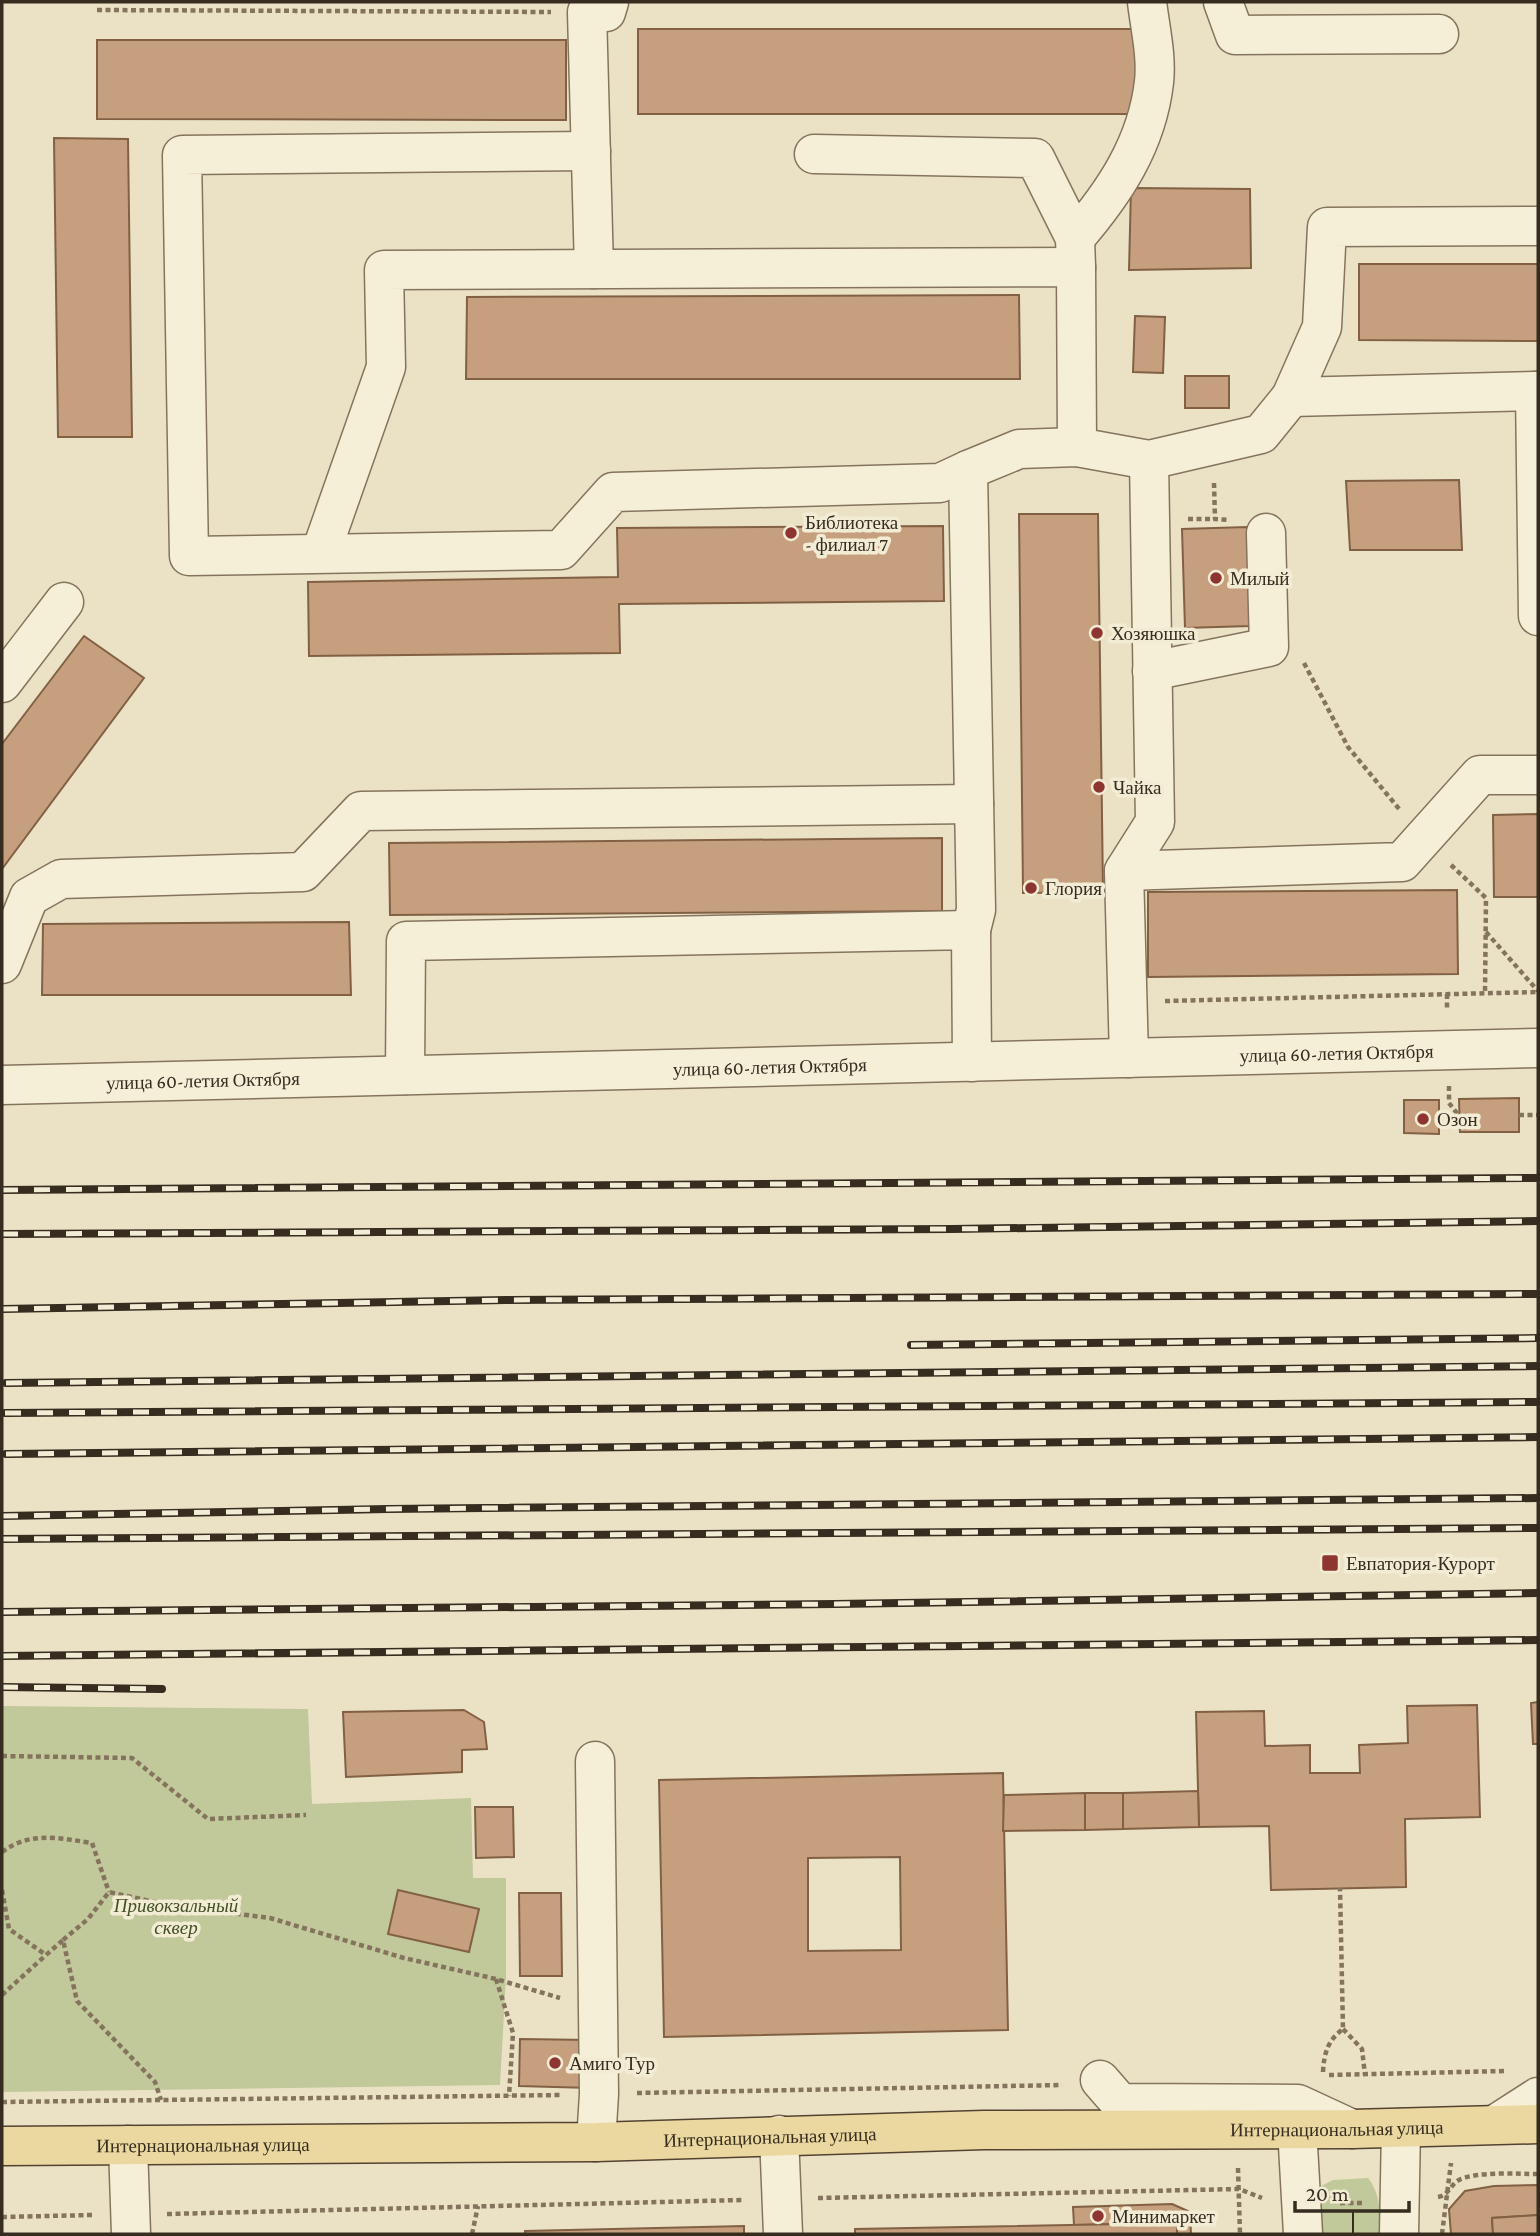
<svg xmlns="http://www.w3.org/2000/svg" width="1540" height="2236" font-family="'Crimson Pro',serif">
  <style>
    .green { fill: #c1c89a }
    .building { fill: #c6a07e; stroke: #826044; stroke-width: 2; fill-rule: evenodd }
    .lines { fill: none; stroke-linecap: round; stroke-linejoin: round }
    .minor-casing { stroke: #85745d; stroke-width: 41 }
    .major-casing { stroke: #534231; stroke-width: 41 }
    .path { stroke: #85745d; stroke-width: 4.5; stroke-dasharray: 5 3.5; stroke-linecap: butt }
    .minor { stroke: #f6efd8; stroke-width: 38 }
    .major { stroke: #ebd8a0; stroke-width: 38 }
    .tram { stroke: #362c1f; stroke-width: 2 }
    .rail-casing { stroke: #362c1f; stroke-width: 8 }
    .rail { stroke: #f3ecd5; stroke-width: 5; stroke-dasharray: 16; stroke-linecap: butt }
    .poi-dot { fill: #8f3531; stroke: #f3ecd5; stroke-width: 2.5 }
    .labels { text-anchor: middle; dominant-baseline: central; stroke-width: 7; stroke-linejoin: round; paint-order: stroke }
    .poi-label { font-size: 19px; fill: #362c1f; stroke: #f3ecd5; text-anchor: start }
    .street-label { font-size: 19px; fill: #362c1f; stroke: #f3ecd5 }
    .park-label { font-size: 19px; font-style: italic; fill: #445128; stroke: #f3ecd5 }
  </style>
  <rect width="100%" height="100%" fill="#ebe2c6"/>
  <!-- green -->
  <g class="green">
    <polygon points="2,1706 308,1709 312,1804 471,1798 473,1878 506,1878 506,1977 500,2085 2,2092"/>
    <path d="M 1368,2178 C 1381,2194 1380,2215 1381,2234 L 1321,2234 L 1321,2186 L 1333,2180 Z"/>
  </g>
  <!-- building -->
  <g class="building">
    <rect x="638" y="29" width="504" height="85"/>
    <polygon points="97,40 566,40 566,120 97,119"/>
    <polygon points="54,138 128,139 132,437 58,437"/>
    <polygon points="1131,188 1250,189 1251,268 1129,270"/>
    <polygon points="1359,264 1538,264 1538,341 1359,340"/>
    <polygon points="1019,295 1020,379 466,379 467,297"/>
    <polygon points="1135,316 1165,317 1163,373 1133,372"/>
    <rect x="1185" y="376" width="44" height="32"/>
    <polygon points="1459,480 1462,550 1350,550 1346,481"/>
    <polygon points="1019,514 1098,514 1103,892 1023,893"/>
    <polygon points="943,526 944,601 619,604 620,653 309,656 308,582 618,577 617,528"/>
    <polygon points="1247,527 1250,626 1185,628 1182,529"/>
    <polygon points="84,636 144,678 2,869 2,744"/>
    <polygon points="1538,814 1538,897 1494,897 1493,815"/>
    <polygon points="942,838 942,911 390,915 389,843"/>
    <polygon points="1457,890 1458,974 1148,977 1148,892"/>
    <polygon points="349,922 351,995 42,995 43,924"/>
    <polygon points="1519,1098 1519,1132 1460,1132 1459,1099"/>
    <polygon points="1404,1100 1439,1100 1439,1134 1404,1133"/>
    <polygon points="1538,1702 1538,1744 1533,1744 1531,1703"/>
    <polygon points="1477,1705 1480,1817 1405,1819 1406,1887 1271,1890 1269,1826 1199,1827 1196,1712 1264,1711 1265,1746 1310,1745 1310,1773 1360,1773 1359,1745 1408,1743 1407,1706"/>
    <polygon points="464,1710 484,1722 487,1749 462,1750 462,1772 346,1777 343,1712"/>
    <path d="M 1003,1773 L 1008,2030 L 664,2037 L 659,1780 ZM 900,1857 L 901,1950 L 808,1951 L 808,1858 Z"/>
    <polygon points="1198,1791 1199,1827 1123,1829 1123,1793"/>
    <polygon points="1085,1793 1085,1830 1003,1831 1004,1795"/>
    <polygon points="1085,1793 1123,1793 1123,1829 1085,1830"/>
    <polygon points="475,1807 513,1807 514,1857 476,1858"/>
    <polygon points="398,1890 479,1909 469,1952 388,1934"/>
    <polygon points="519,1893 561,1893 562,1976 520,1976"/>
    <polygon points="520,2039 591,2040 590,2088 519,2086"/>
    <polygon points="1538,2185 1538,2215 1492,2218 1493,2234 1451,2234 1449,2209 1465,2191 1494,2186"/>
    <polygon points="1172,2204 1190,2212 1191,2234 1177,2234 1177,2223 1074,2225 1073,2207"/>
    <polygon points="1538,2215 1538,2234 1493,2234 1492,2218"/>
    <polygon points="1177,2223 1177,2234 855,2234 855,2229"/>
    <polygon points="744,2226 744,2234 525,2234 525,2231"/>
  </g>
  <g class="lines">
    <!-- minor casing -->
    <g class="minor-casing">
      <g id="minor">
        <polyline points="1223,2 1235,35 1439,34"/>
        <polyline points="591,151 182,155 189,556 561,550 613,492 940,483 968,470"/>
        <polyline points="814,154 1035,158 1075,238 1076,267"/>
        <path d="M 1075,238 C 1114,193 1147,144 1154,82 C 1157,57 1150,27 1147,2"/>
        <polyline points="594,269 587,12 606,12 609,2"/>
        <polyline points="1535,391 1538,616"/>
        <polyline points="1291,397 1538,391"/>
        <polyline points="321,552 386,367 384,270 1076,267 1077,447"/>
        <polyline points="1152,671 1269,647 1266,533"/>
        <polyline points="2,683 64,602"/>
        <polyline points="1124,871 1402,862 1480,775 1538,775"/>
        <polyline points="971,930 976,910 968,470 1019,449 1077,447 1149,460 1261,434 1291,397 1322,327 1327,227 1538,226"/>
        <polyline points="2,964 29,897 61,879 303,872 361,811 974,804"/>
        <polyline points="1129,1058 1124,871 1155,822 1149,460"/>
        <polyline points="405,1075 406,941 971,930 972,1062"/>
        <path id="s1" d="M 2,1085 L 1538,1048"/>
        <polyline points="595,1761 599,2094 596,2142"/>
        <polyline points="1100,2080 1120,2103 1298,2104 1352,2129"/>
        <polyline points="1496,2124 1538,2097"/>
        <polyline points="1297,2128 1303,2234"/>
        <polyline points="779,2135 783,2234"/>
        <polyline points="128,2145 131,2234"/>
        <polyline points="1399,2234 1401,2128"/>
      </g>
    </g>
    <!-- major casing -->
    <g class="major-casing">
      <g id="major">
        <path id="s2" d="M 2,2146 L 596,2142 L 984,2130 L 1352,2129 L 1538,2124"/>
      </g>
    </g>
    <!-- path -->
    <g class="path">
      <polyline points="97,10 551,12"/>
      <polyline points="1214,483 1215,519 1230,520"/>
      <polyline points="1188,519 1215,519"/>
      <polyline points="1304,663 1348,747 1400,810"/>
      <polyline points="1451,865 1486,898 1485,993"/>
      <polyline points="1486,932 1538,991"/>
      <polyline points="1447,994 1447,1011"/>
      <polyline points="1165,1001 1538,992"/>
      <polyline points="1449,1086 1449,1103 1459,1116"/>
      <polyline points="1519,1115 1538,1115"/>
      <polyline points="2,1756 132,1758 208,1819 306,1815"/>
      <path d="M 2,1852 C 30,1831 59,1838 92,1843 L 109,1892"/>
      <polyline points="2,1890 9,1929 46,1955 63,1940 77,2001 155,2082 161,2100"/>
      <polyline points="63,1940 88,1919 109,1892 168,1905 270,1918 404,1958 496,1979 560,1998"/>
      <polyline points="496,1979 513,2033 509,2096"/>
      <polyline points="2,1995 46,1955"/>
      <polyline points="1343,2029 1362,2049 1365,2075"/>
      <path d="M 1323,2072 C 1324,2053 1328,2040 1343,2029 L 1340,1888"/>
      <polyline points="1329,2075 1506,2071"/>
      <polyline points="637,2093 1062,2085"/>
      <polyline points="2,2102 561,2095"/>
      <polyline points="1238,2168 1240,2234"/>
      <path d="M 1438,2197 C 1449,2195 1450,2185 1459,2180 C 1477,2171 1518,2174 1538,2174"/>
      <polyline points="818,2198 1239,2189 1262,2198"/>
      <polyline points="1340,2203 1363,2203"/>
      <polyline points="167,2214 743,2200"/>
      <polyline points="2,2217 92,2215"/>
      <polyline points="472,2234 478,2206"/>
      <polyline points="1442,2234 1451,2163"/>
    </g>
    <!-- minor -->
    <use href="#minor" class="minor"/>
    <!-- major -->
    <use href="#major" class="major"/>
    <!-- tram -->
    <polyline class="tram" points="1353,2234 1353,2213"/>
    <!-- rail casing -->
    <g class="rail-casing">
      <g id="rail">
        <polyline points="2,1190 1538,1178"/>
        <polyline points="2,1234 952,1229 1538,1221"/>
        <polyline points="2,1309 506,1300 1538,1294"/>
        <polyline points="911,1345 1538,1338"/>
        <polyline points="6,1383 1538,1366"/>
        <polyline points="5,1413 1538,1402"/>
        <polyline points="6,1454 1538,1437"/>
        <polyline points="2,1516 388,1509 1538,1498"/>
        <polyline points="2,1539 1538,1528"/>
        <polyline points="2,1612 835,1604 1538,1593"/>
        <polyline points="2,1656 1538,1640"/>
        <polyline points="2,1687 162,1689"/>
      </g>
    </g>
    <!-- rail -->
    <use href="#rail" class="rail"/>
  </g>
  <!-- markers -->
  <g class="poi-dot">
    <circle cx="791" cy="533" r="7"/>
    <circle cx="1216" cy="578" r="7"/>
    <circle cx="1097" cy="633" r="7"/>
    <circle cx="1099" cy="787" r="7"/>
    <circle cx="1031" cy="888" r="7"/>
    <circle cx="1423" cy="1119" r="7"/>
    <rect x="1321" y="1554" width="18" height="18" rx="3.5"/>
    <circle cx="555" cy="2063" r="7"/>
    <circle cx="1098" cy="2216" r="7"/>
  </g>
  <g class="labels">
    <!-- poi labels -->
    <g class="poi-label">
      <text x="805" y="522">Библиотека<tspan x="805" dy="22">- филиал 7</tspan></text>
      <text x="1230" y="578">Милый</text>
      <text x="1111" y="633">Хозяюшка</text>
      <text x="1113" y="787">Чайка</text>
      <text x="1045" y="888">Глория</text>
      <text x="1437" y="1119">Озон</text>
      <text x="1346" y="1563">Евпатория-Курорт</text>
      <text x="569" y="2063">Амиго Тур</text>
      <text x="1112" y="2216">Минимаркет</text>
    </g>
    <!-- street labels -->
    <g class="street-label">
      <text stroke="none"><textPath href="#s1" startOffset="1335">улица 60-летия Октября</textPath></text>
      <text stroke="none"><textPath href="#s1" startOffset="768">улица 60-летия Октября</textPath></text>
      <text stroke="none"><textPath href="#s1" startOffset="201">улица 60-летия Октября</textPath></text>
      <text stroke="none"><textPath href="#s2" startOffset="1335">Интернациональная улица</textPath></text>
      <text stroke="none"><textPath href="#s2" startOffset="768">Интернациональная улица</textPath></text>
      <text stroke="none"><textPath href="#s2" startOffset="201">Интернациональная улица</textPath></text>
    </g>
    <!-- park labels -->
    <g class="park-label">
      <text x="176" y="1905">Привокзальный<tspan x="176" dy="22">сквер</tspan></text>
    </g>
  </g>
  <!-- border -->
  <rect width="1540" height="2236" fill="none" stroke="#362c1f" stroke-width="7"/>
  <!-- scale -->
  <path d="M1295 2201v10h114v-10" fill="none" stroke="#362c1f" stroke-width="3.5"/>
  <text x="1306" y="2201" font-size="21" fill="#362c1f" stroke="#f3ecd5" stroke-width="5" paint-order="stroke">20 m</text>
</svg>
